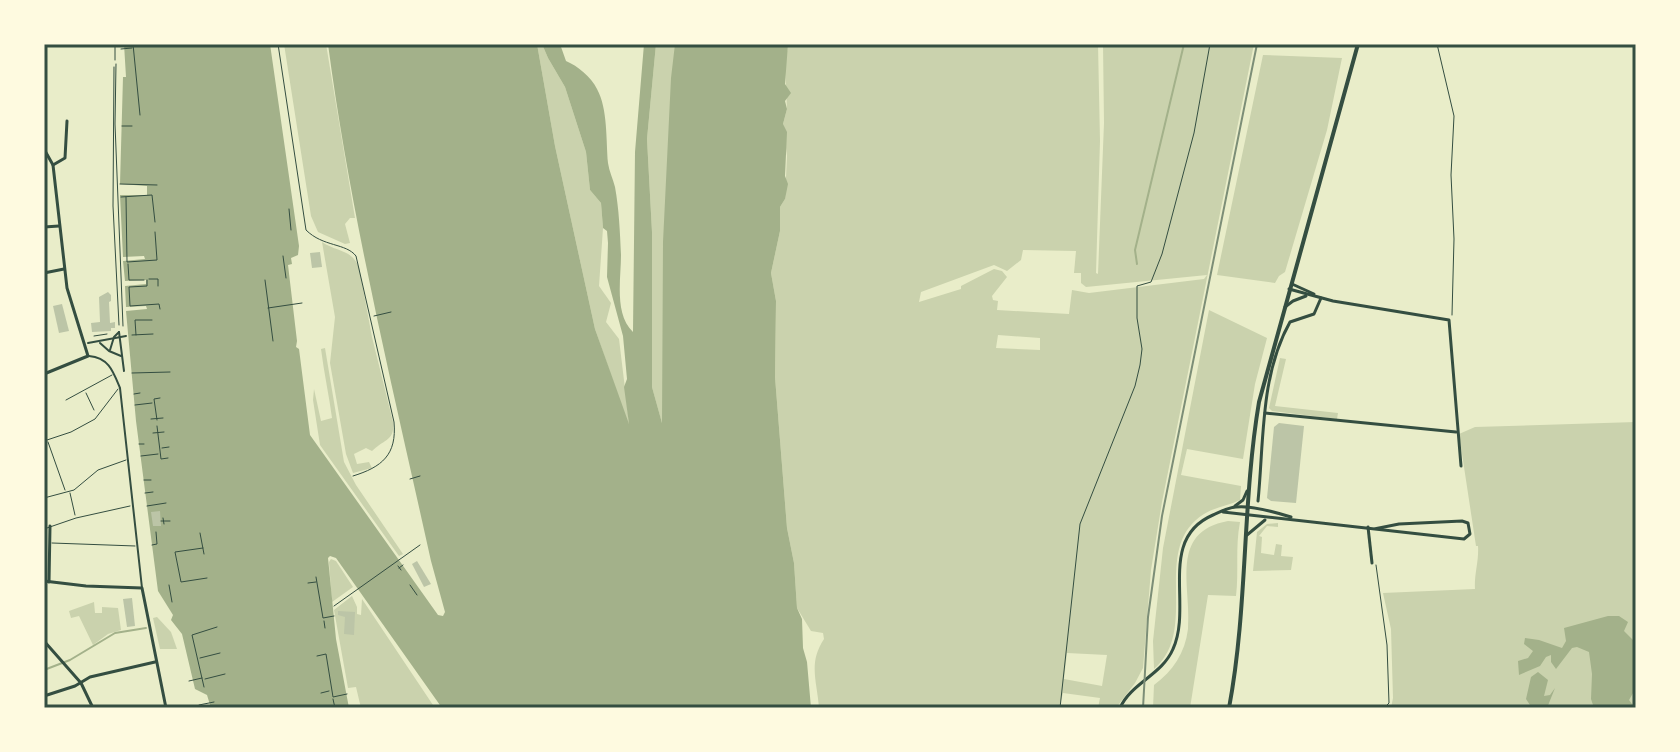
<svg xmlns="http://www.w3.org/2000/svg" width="1680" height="752" font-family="Overpass,sans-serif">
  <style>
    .green { fill: #cad2ad; fill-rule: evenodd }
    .water { fill: #a3b18a }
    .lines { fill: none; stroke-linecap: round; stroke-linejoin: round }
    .stream { stroke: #a3b18a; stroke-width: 2 }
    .building { fill: #bcc5a7 }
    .path { stroke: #344e41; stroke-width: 1 }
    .service { stroke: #344e41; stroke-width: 1 }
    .pedestrian { stroke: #344e41; stroke-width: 2 }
    .minor { stroke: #344e41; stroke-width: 3 }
    .secondary { stroke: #344e41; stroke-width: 4 }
    .rail { stroke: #7c8e77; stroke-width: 2 }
    .neatline { fill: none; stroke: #344e41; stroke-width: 3 }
  </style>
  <rect width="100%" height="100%" fill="#e9edc9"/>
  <!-- green -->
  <g class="green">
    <polygon points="284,44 326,44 355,218 350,218 345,224 350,243 345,244 318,232 311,216"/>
    <polygon points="537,44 542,44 548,58 565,87 586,152 590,190 601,203 603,228 599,286 611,303 606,322 619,339 630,430 595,329 555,146"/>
    <polygon points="656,44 736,44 663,427 652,387 652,232 647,139"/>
    <path d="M 788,44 L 1098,44 L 1100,141 L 1096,273 L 1098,274 L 1104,123 L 1103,44 L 1254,44 L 1162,502 L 1151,570 L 1143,668 L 1135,683 L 1116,708 L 1098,708 L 1100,698 L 1063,693 L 1059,708 L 819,708 C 817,681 808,663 824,639 L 823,633 L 811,631 L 797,608 L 794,563 L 787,528 L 775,377 L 776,301 L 771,273 L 780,231 L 780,207 L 785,199 L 787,156 L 783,124 L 787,109 L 785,67 ZM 1023,250 L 1076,251 L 1074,273 L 1081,273 L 1081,283 L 1086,287 L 1207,275 L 1204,279 L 1089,293 L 1072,290 L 1069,314 L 997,310 L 998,301 L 993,300 L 992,296 L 1007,277 L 1002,271 L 994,269 L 961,286 L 961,289 L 919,302 L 921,292 L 994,265 L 1007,271 L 1021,260 ZM 998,335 L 1040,338 L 1040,350 L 996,348 ZM 1067,653 L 1107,655 L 1102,686 L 1064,679 Z"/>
    <polygon points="1263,55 1342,58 1327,130 1285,272 1279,276 1275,283 1217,275"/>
    <path d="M 322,242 C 337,252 351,249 359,267 L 372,337 L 393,422 C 395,441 384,439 372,451 L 366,448 L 354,454 L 357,464 L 369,462 L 372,468 L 353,473 L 346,454 L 330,363 L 335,317 Z"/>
    <path d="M 1209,310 L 1267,338 L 1255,384 L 1243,459 L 1187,449 L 1181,475 L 1241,486 L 1240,500 C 1228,506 1215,507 1204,514 C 1149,548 1201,629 1154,669 L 1153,641 L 1163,548 Z"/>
    <path d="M 325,348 L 344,462 L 356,485 L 403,554 L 399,556 L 320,445 L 313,400 L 314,389 L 321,421 L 332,418 C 329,395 324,373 321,349 Z"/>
    <polygon points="1280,358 1286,359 1275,406 1338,413 1337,419 1272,411 1269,408"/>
    <path d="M 1636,422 L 1636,708 L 1391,708 L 1393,698 L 1391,629 L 1383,593 L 1475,589 C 1474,574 1479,562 1478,546 L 1476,546 L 1459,434 L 1475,427 Z"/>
    <path d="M 1228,521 L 1240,522 C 1235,548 1239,571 1236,596 L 1208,595 L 1190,708 L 1153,708 L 1154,685 C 1173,671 1185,653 1188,629 C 1192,587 1168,532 1228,521 Z"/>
    <polygon points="1278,523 1278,527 1267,526 1259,536 1262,537 1261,553 1274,555 1276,544 1282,545 1281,556 1293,557 1291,570 1253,571 1257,532 1267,524"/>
    <polygon points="331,559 336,561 353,587 332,602 329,562"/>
    <polygon points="352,596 357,607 357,614 361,615 362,599 435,708 361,708 356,687 348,688 334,610"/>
    <polygon points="94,602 95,613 102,613 102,607 118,608 121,630 108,634 93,645 79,616 71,618 69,611"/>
    <polygon points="157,617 171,632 177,649 160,649 153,618"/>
  </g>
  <!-- water -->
  <g class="water">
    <path d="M 124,44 L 270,44 L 299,246 L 298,255 L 291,258 L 292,264 L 288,265 L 297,341 L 296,347 L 299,349 L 310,435 L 438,615 L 443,616 L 445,612 L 431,561 C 393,389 351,218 328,44 L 537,44 L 555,146 L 595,329 L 629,424 L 624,387 L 627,379 L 623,336 L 607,277 L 608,243 L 607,231 L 603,228 L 601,203 L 590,190 L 586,152 L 565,87 L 548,58 L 542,44 L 560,44 L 566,61 C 578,66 591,77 597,89 C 608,109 606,141 608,163 C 609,171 613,179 615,187 C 619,209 620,232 621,255 C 621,279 614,314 633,332 L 635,152 L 644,44 L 656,44 L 647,139 L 652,232 L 652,387 L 662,423 L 663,242 L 671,78 L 675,44 L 788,44 L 785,84 L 791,93 L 785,101 L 787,109 L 783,124 L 787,132 L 785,176 L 788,184 L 785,199 L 780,207 L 780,231 L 771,273 L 776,301 L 775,377 L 787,528 L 794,563 L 797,608 L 802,619 L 803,648 L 807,662 L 811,708 L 442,708 L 336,558 L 330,556 L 328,558 L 336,639 L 349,708 L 211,708 L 207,695 L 195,689 L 182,634 L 171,620 L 173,615 L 158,591 L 136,421 L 126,311 L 147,309 L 146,306 L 126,307 L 125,286 L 146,284 L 146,280 L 125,281 L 123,261 L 145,259 L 144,256 L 123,257 L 120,195 L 147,195 L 147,186 L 120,184 L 123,77 L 126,77 Z"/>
    <polygon points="1608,616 1619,616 1628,622 1624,631 1636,643 1636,688 1629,700 1635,708 1594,708 1591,699 1592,674 1589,652 1577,647 1572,648 1556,669 1551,662 1551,655 1546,657 1540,666 1519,675 1518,661 1528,658 1533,651 1524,644 1525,638 1539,640 1562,648 1566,641 1564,628"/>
    <polygon points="1538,672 1548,680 1544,696 1550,695 1555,688 1547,708 1532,708 1526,699 1531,677"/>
  </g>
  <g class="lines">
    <!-- stream -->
    <g class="stream">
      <polyline points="1137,264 1135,250 1184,44"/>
      <polyline points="44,670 70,660 115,633 146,628"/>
    </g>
  </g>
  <!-- building -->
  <g class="building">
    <polygon points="320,252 322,267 312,268 310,253"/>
    <polygon points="108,292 111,295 111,301 109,302 110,323 115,322 115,328 111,328 111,331 92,332 91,323 100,322 99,297"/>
    <polygon points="62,304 69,331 59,333 53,306"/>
    <polygon points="1279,423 1304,426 1296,503 1271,501 1267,498 1274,427"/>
    <polygon points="160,511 161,526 153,526 151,512"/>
    <polygon points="417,561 431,584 424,587 412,564"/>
    <polygon points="132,598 135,626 127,627 123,599"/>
    <polygon points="338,611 355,612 354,635 344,634 345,617 338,615"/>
  </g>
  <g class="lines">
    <!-- path -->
    <g class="path">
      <polyline points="133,44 140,115"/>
      <polyline points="1437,44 1454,116 1451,175 1454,239 1452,315"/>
      <polyline points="121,49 132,48"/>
      <polyline points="116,64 115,124 123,326"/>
      <polyline points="114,67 113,206 119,325"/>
      <polyline points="122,126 132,126"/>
      <polyline points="120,184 157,185"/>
      <polyline points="121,197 152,195 155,222"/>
      <polyline points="126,197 127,262 157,260 155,232"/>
      <polyline points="289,209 291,230"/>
      <polyline points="283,256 286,278"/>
      <polyline points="128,264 129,280 144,280"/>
      <polyline points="149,279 158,279 158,286"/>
      <polyline points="147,280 147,286 129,287 130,306 159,304 160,309"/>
      <polyline points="265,280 273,341"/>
      <polyline points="268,308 302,303"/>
      <polyline points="374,316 391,312"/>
      <polyline points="132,335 153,334"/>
      <polyline points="136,335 135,320 152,320"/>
      <polyline points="94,336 107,334"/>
      <polyline points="132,373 170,372"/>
      <polyline points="86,393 94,410"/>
      <polyline points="134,394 140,393"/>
      <polyline points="135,405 152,403"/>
      <polyline points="151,419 163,418"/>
      <polyline points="157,420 154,399 160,398"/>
      <polyline points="157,426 161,459 168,458"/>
      <polyline points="153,433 164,432"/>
      <polyline points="139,444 144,444"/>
      <polyline points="162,448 169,447"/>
      <polyline points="141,456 158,454"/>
      <polyline points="410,479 420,476"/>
      <polyline points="144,480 151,480"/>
      <polyline points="145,493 153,492"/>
      <polyline points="147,506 166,503"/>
      <polyline points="163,518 164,524"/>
      <polyline points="161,521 170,521"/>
      <polyline points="200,533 204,554"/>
      <polyline points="152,545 157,544 156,532"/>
      <polyline points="203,548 175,552 181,582 207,578"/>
      <polyline points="398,566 401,570"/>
      <polyline points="399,568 403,565"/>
      <polyline points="316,577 323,618 334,616"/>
      <polyline points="308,583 316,582"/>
      <polyline points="169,585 172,602"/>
      <polyline points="410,585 417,595"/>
      <polyline points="334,606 420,545"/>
      <polyline points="324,621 325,628"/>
      <polyline points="317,656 326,654 333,697 347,694"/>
      <polyline points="200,658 220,653"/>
      <polyline points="205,679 225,674"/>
      <polyline points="189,681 202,678"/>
      <polyline points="204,687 192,635 217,627"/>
      <polyline points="321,693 329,691"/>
      <polyline points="333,699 335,708"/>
      <polyline points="199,705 214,702"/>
      <polyline points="1060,708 1080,524 1135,386 1140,365 1142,349 1137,318 1137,286 1151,282 1162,254 1194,133 1210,44"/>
      <polyline points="1369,708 1385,707 1389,703 1387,645 1376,565"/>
    </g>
    <!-- service -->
    <g class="service">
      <path d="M 278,44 L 306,230 C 323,247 346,243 356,256 L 394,422 C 397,455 382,467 353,476"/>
      <polyline points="115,60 115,44"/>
      <polyline points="66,400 112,375"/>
      <polyline points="44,441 71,432 95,419 118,389"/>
      <polyline points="48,442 65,490"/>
      <polyline points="70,493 75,515"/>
      <polyline points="44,498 74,490 98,470 126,460"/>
      <polyline points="44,529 76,518 130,506"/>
      <polyline points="52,543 135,546"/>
    </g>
    <!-- pedestrian -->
    <g class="pedestrian">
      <polyline points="119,332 124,371"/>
      <polyline points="88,343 126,336"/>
      <polyline points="100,343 109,351 121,356"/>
      <polyline points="110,350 114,337 119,332"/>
      <path d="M 89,356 C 109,358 113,371 120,388 L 142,588"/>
    </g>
    <!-- minor -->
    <g class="minor">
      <polyline points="44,149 53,165 67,288 88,356 44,374"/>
      <polyline points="53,165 65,158 67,121"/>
      <polyline points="44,227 59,226"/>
      <polyline points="44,273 64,269"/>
      <polyline points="1292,284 1314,294"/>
      <polyline points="1289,289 1333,301 1449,320 1461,466"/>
      <polyline points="1285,307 1293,301 1306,296"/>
      <polyline points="1265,413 1456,432"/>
      <path d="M 1258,501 C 1264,442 1260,375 1290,322 L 1314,314 L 1321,298"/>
      <polyline points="1235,506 1243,500 1247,491"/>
      <polyline points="1223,512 1464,539 1470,534 1468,523 1462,521 1399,524 1374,529"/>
      <polyline points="1368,527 1372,563"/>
      <polyline points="1247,535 1265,520"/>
      <polyline points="44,581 86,586 142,588 166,708"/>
      <polyline points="49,582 50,526"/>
      <polyline points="44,641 81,683 93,708"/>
      <polyline points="44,696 75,686 90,677 155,662"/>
      <path d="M 1120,708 C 1131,683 1162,675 1173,649 C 1193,606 1157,539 1213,515 C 1220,512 1229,507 1236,507 C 1250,505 1278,513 1291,517"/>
    </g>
    <!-- secondary -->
    <path class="secondary" d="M 1229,708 C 1248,607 1242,503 1259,402 L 1358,44"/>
    <!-- rail -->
    <polyline class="rail" points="1143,708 1148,617 1162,516 1257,44"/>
  </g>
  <!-- border -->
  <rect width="1680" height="752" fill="none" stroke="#fefae0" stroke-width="92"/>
  <rect x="46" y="46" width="1588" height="660" class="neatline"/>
</svg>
